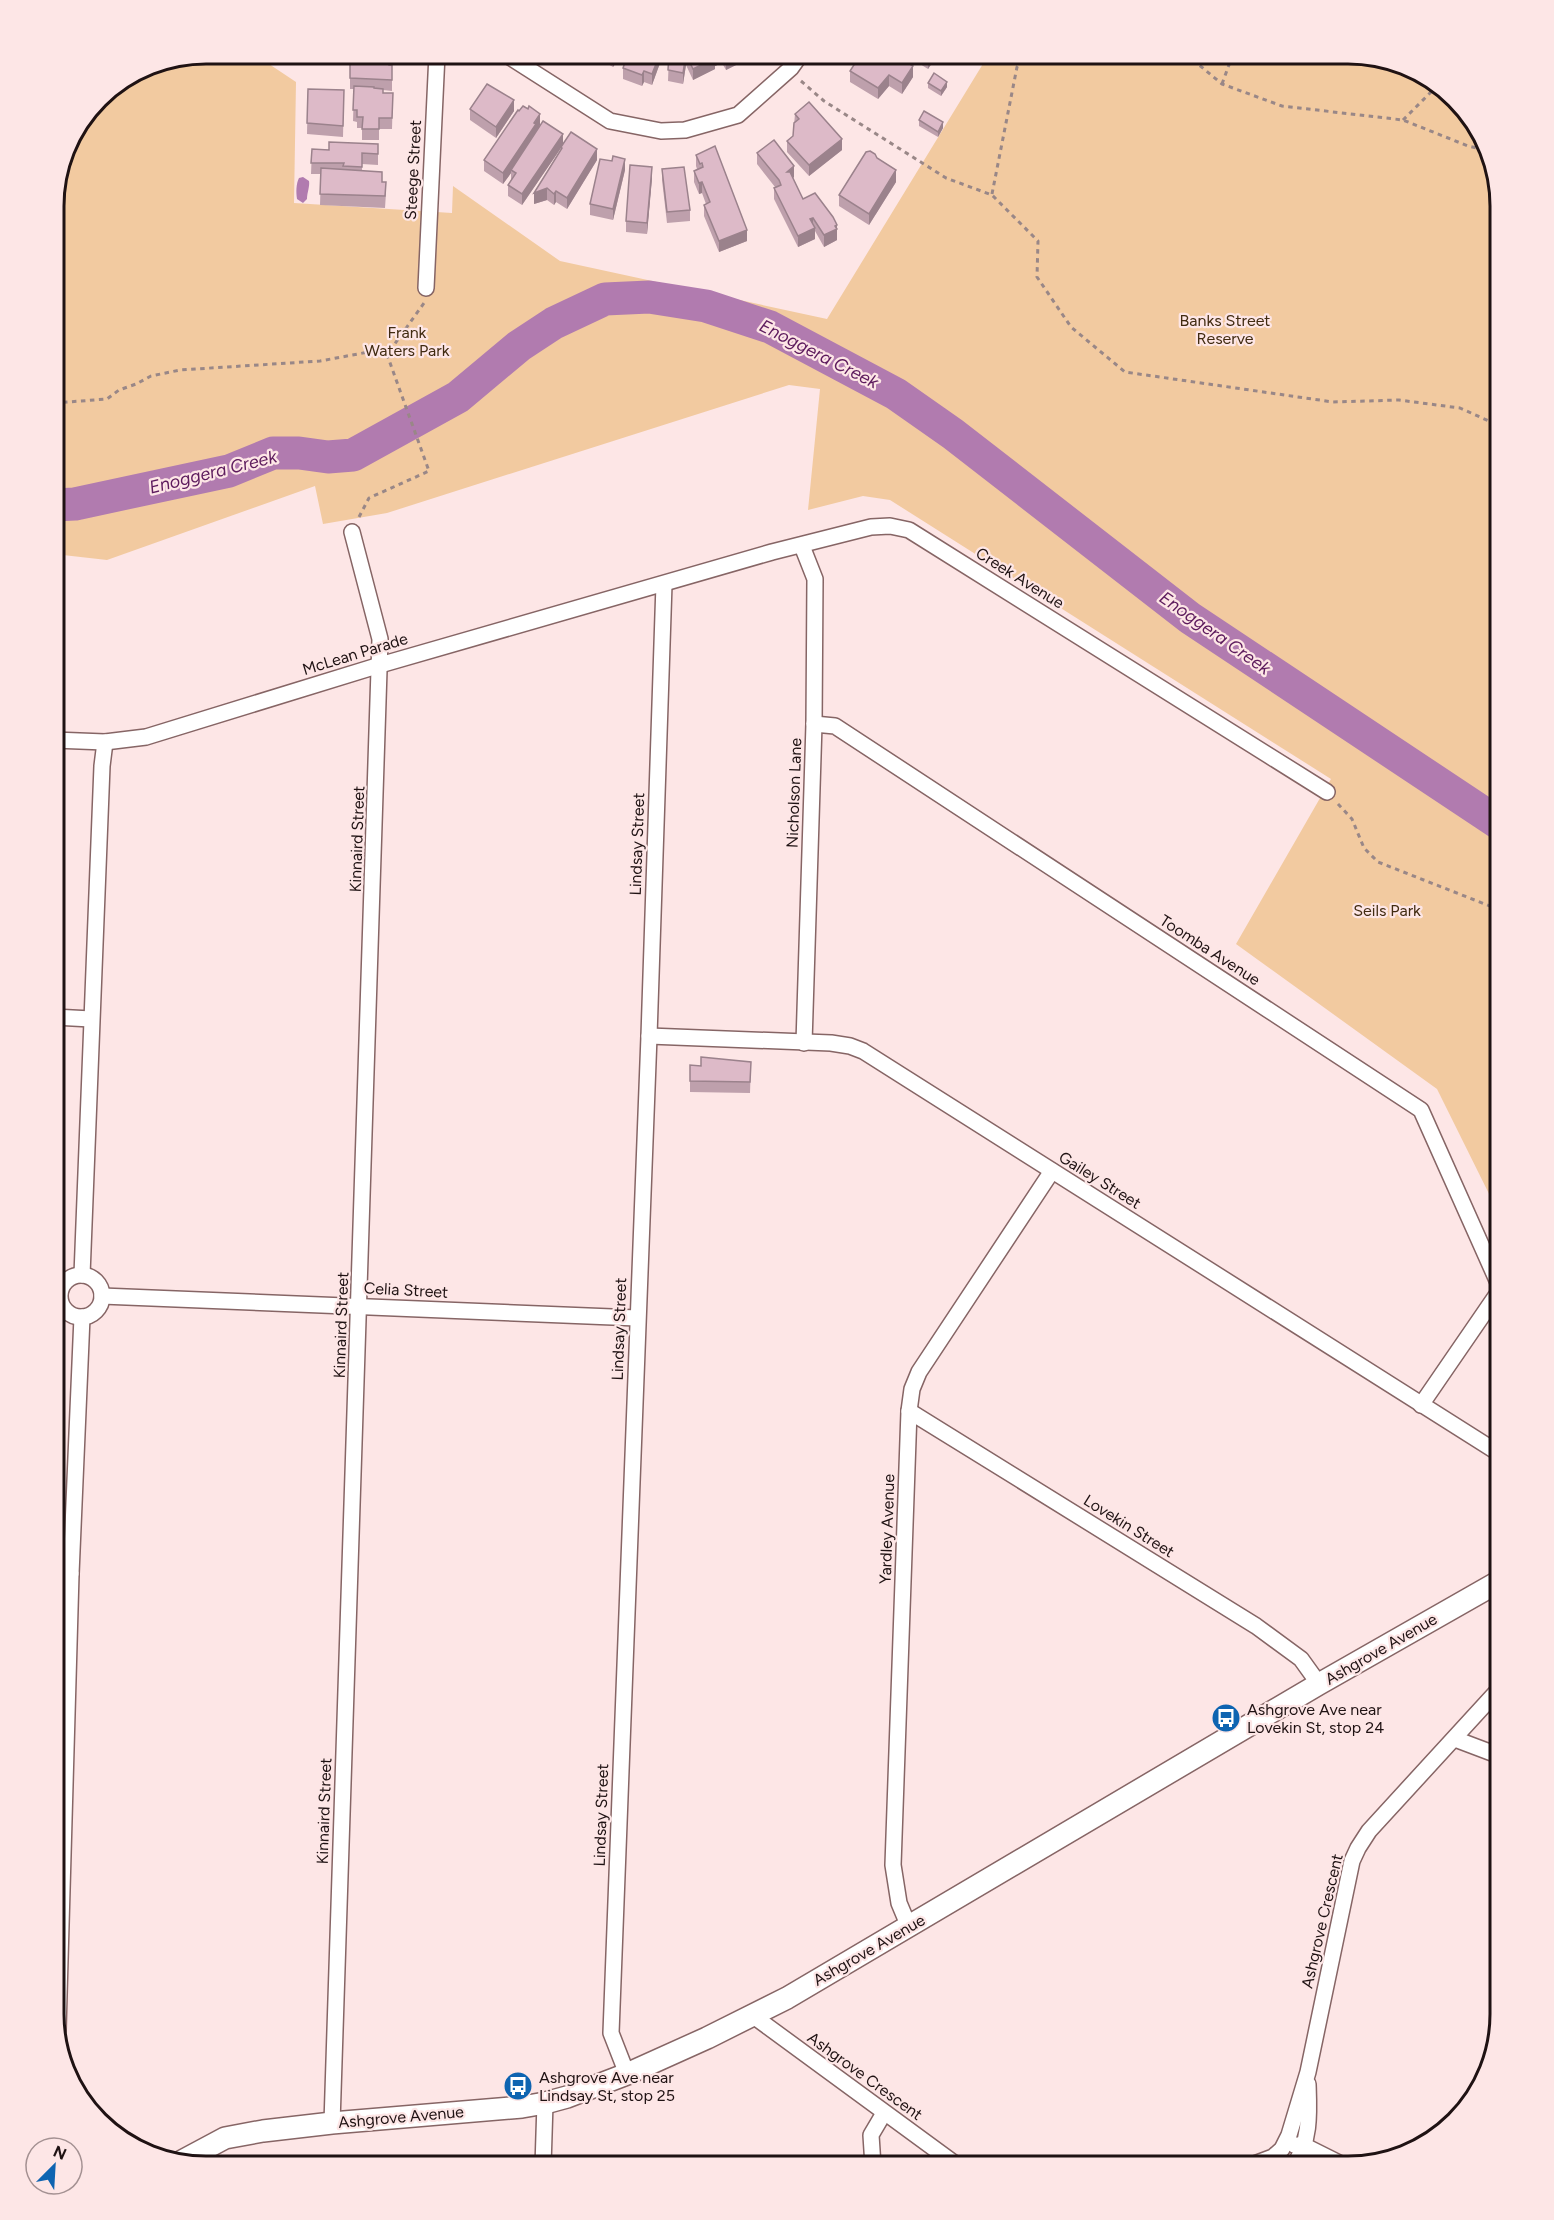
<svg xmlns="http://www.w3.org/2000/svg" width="1554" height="2220" font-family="Figtree,sans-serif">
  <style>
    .green { fill: #f2caa0 }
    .water { fill: #b17baf }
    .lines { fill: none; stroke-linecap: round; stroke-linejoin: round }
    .river { stroke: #b17baf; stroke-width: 33 }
    .minor-casing { stroke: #866565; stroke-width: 18 }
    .secondary-casing { stroke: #866565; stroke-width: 24 }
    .path { stroke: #998787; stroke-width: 3; stroke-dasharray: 4.5 4.5; stroke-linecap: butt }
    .minor { stroke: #fff; stroke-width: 15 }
    .secondary { stroke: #fff; stroke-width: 21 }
    .wall { fill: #bea0ac }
    .shaded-wall { fill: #9b828c }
    .building { fill: #ddbac8; stroke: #9b828c; stroke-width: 1.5 }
    .labels { text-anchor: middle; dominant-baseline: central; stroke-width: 4.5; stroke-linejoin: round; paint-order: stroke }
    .street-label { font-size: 16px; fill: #1f1213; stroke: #fde6e6 }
    .park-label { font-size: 16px; fill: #412b11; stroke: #fde6e6 }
    .poi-label { font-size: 16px; fill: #1f1213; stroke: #fde6e6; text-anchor: start }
    .water-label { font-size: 18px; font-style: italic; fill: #5d1b5d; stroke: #fde6e6 }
    .rim { fill: none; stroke: #1f1213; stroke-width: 3 }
  </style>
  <rect width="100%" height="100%" fill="#fde6e6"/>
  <!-- green -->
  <polygon class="green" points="207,54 254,54 296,82 294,203 452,213 453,186 560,261 827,319 989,54 1357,54 1424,75 1479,130 1500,207 1500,1216 1437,1089 1236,944 1331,779 890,500 863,496 808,510 820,389 789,385 387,513 323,524 315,486 107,560 54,554 54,197 66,148 99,99 149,66"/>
  <!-- water -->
  <path class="water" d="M 303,177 L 309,181 C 310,186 307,193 307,199 L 303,203 L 297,199 C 296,192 296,184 299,178 Z"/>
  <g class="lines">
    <!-- river -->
    <polyline class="river" points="54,505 75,504 229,471 273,453 299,453 328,457 353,455 458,397 519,346 554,323 605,299 649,297 706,306 770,327 896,394 953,434 1190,618 1500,824"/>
    <!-- minor casing -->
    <g class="minor-casing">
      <g id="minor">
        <polyline points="505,54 610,121 661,131 685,130 738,115 791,68 801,54"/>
        <polyline points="426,288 437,54"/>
        <polyline points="802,546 815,579 814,724 804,1043"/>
        <polyline points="814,724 835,726 1421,1110 1500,1287"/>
        <polyline points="54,740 105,742 146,737 380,665 772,552 871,527 890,526 909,530 1327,792"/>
        <polyline points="54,1017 91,1019"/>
        <polyline points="649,1036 831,1043 850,1046 863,1051 1500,1454"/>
        <polyline points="82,1275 102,766 105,742"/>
        <circle cx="81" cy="1296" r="21"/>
        <polyline points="102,1296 637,1318"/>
        <polyline points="1421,1405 1500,1290"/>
        <polyline points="909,1411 1256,1626 1301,1659 1319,1684"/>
        <polyline points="54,1573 71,1574"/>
        <polyline points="1455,1739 1500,1756"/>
        <polyline points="909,1927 899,1903 893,1865 909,1411 912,1389 919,1372 1052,1171"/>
        <polyline points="752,2015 958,2166"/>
        <polyline points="58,2030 71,1574 82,1317"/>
        <polyline points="627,2074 611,2033 649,1036 664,584"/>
        <polyline points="332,2123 380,639 352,532"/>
        <polyline points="1294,2145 1303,2145 1345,2166"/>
        <polyline points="543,2166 545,2103"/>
        <polyline points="873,2166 871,2135 884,2113"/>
        <polyline points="1249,2166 1273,2157 1282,2149 1289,2135 1308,2072 1352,1861 1358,1848 1369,1831 1500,1688"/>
        <path d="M 1293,2166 C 1311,2143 1309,2111 1308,2084"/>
      </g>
    </g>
    <!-- secondary casing -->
    <g class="secondary-casing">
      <polyline id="secondary" points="182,2161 225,2138 263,2131 332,2123 522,2107 545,2103 567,2097 627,2074 707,2038 787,1998 1319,1684 1500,1581"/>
    </g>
    <!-- path -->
    <g class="path">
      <polyline points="1186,54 1222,84 1282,106 1403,120 1468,146 1485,150"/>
      <polyline points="801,81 824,101 946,178 992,195 1038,241 1037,277 1071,327 1125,372 1333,402 1399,400 1460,408 1500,426"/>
      <polyline points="1222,84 1233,54"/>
      <polyline points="1403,120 1436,87"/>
      <polyline points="992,194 1017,67 1026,54"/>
      <polyline points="54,403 107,399 119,390 136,384 151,376 180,370 320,361 385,349 394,345 424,303"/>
      <polyline points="359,517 369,498 429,471 385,349"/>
      <polyline points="1338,804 1352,819 1364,848 1378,862 1500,910"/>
    </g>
    <!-- minor -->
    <use href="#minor" class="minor"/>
    <!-- secondary -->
    <use href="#secondary" class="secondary"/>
  </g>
  <!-- wall -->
  <g class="wall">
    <polygon points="350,54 389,65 392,65 392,91 383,90 383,93 393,93 392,129 379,129 379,140 362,140 362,128 357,128 357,122 353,121 354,89 350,89"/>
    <polygon points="588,54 622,54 613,67 603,61 603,54 598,61"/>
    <polygon points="660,54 660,63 652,85 644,82 642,86 623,79 623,68"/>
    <polygon points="669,54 746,54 746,60 726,70 722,63 715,66 715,69 693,80 686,65 683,84 668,81"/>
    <polygon points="904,54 938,54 928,69"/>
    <polygon points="866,57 913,77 902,94 889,86 878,99 850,82 850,71"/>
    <polygon points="928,83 947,87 941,96 928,88"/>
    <polygon points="308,89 344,90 343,137 307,134"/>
    <polygon points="470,109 514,111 496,138 470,120"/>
    <polygon points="795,114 842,150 809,176 787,152 787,141 793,136"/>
    <polygon points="919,120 943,128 938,137 919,126"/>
    <polygon points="540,125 563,144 597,160 567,209 556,202 554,205 547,200 534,204 561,151 561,148 522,205 508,196 508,185 511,181 511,173 503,184 484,171 484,160"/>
    <polygon points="378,144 378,165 362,164 362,171 382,182 386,193 385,208 320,205 321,174 311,174 312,149 329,150"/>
    <polygon points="757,153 794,177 793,178 803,199 837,225 837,240 824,247 815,231 815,239 798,247 774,199 774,188 775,187 757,164"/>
    <polygon points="696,155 747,241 719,252 704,216 704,205 706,204 702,193 699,194 694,182 694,171 697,169 696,166"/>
    <polygon points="877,158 896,182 869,225 839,206 839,195"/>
    <polygon points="612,161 625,170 613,220 590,215 590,204"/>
    <polygon points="662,169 690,210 690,221 667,223 662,180"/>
    <polygon points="652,178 647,234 626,232 626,221"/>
    <polygon points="751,1062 750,1093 690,1092 690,1065 701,1066"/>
  </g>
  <!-- shaded-wall -->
  <g class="shaded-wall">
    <polygon points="598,54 603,54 598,61"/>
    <polygon points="614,54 622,54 613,67 613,56"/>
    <polygon points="659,54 660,54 660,63 652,85 652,74"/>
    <polygon points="686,54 686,65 683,84 683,73"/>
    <polygon points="717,54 722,54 722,63 715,66 715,69 693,80 693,69"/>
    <polygon points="736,54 746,54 746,60 726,70 726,59"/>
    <polygon points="931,54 938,54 928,69 928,58"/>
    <polygon points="913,66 913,77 902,94 902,83"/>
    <polygon points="644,71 644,82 642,86 642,75"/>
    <polygon points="889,75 889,86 878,99 878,88"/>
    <polygon points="947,82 947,87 941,96 941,91"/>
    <polygon points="514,100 514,111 496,138 496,127"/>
    <polygon points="540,114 540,125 511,170 511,173 503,184 503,173"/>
    <polygon points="943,122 943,128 938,137 938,132"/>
    <polygon points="563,134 563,145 522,205 522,194"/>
    <polygon points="842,139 842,150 809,176 809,165"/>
    <polygon points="597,149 597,160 567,209 567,198"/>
    <polygon points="625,159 625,170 613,220 613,209"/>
    <polygon points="794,166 794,177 787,183 787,172"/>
    <polygon points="652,167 652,178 647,234 647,223"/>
    <polygon points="896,170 896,182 869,225 869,214"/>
    <polygon points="702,182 702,193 699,194 699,183"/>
    <polygon points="547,188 547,200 534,204 534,193"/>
    <polygon points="556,191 556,202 554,205 554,194"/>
    <polygon points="813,218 813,228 815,228 815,239 798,247 798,236 810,219"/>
    <polygon points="837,225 837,240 824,247 824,235"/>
    <polygon points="747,230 747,241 719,252 719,241"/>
  </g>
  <!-- building -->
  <g class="building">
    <polygon points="350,54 388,54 389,65 392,65 392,80 350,78"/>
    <polygon points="628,54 660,54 652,74 644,71 642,75 623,68"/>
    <polygon points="669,54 686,54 683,73 668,70"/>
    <polygon points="686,54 717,54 714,55 715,58 693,69"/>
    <polygon points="723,54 736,54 726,59"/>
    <polygon points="861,54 866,57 868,54 894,54 913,66 902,83 889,75 878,88 850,71"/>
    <polygon points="922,54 931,54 928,58"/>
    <polygon points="934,73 947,82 941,91 928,83"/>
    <polygon points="487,84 514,100 496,127 470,109"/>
    <polygon points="354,86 374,87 374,88 383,89 383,93 393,93 392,118 379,118 379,129 362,129 363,117 357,117 357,110 353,110"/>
    <polygon points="308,89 344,90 343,126 307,123"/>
    <polygon points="809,102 842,139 809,165 787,141 793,136 794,123 799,119 795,114"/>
    <polygon points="523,106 528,109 529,106 540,114 534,123 536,124 503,173 484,160 518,110 519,111"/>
    <polygon points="924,111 943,122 938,132 919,120"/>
    <polygon points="543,121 563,134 522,194 508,185 516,173 511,170"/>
    <polygon points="571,132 597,149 567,198 556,191 554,194 547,188 534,193 562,148 561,147"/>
    <polygon points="774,140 794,166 787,172 790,172 803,199 815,193 833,217 837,225 835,226 837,229 824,235 813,218 810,219 815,228 798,236 774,188 781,185 779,180 757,153"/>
    <polygon points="329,142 378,144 378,154 362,153 362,167 343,166 344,163 311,163 312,149 329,150"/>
    <polygon points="715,146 747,230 719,241 704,205 710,202 702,182 699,183 694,171 703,167 702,163 700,164 696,155"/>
    <polygon points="870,151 875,154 877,158 896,170 869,214 839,195 866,152"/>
    <polygon points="613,156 625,159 613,209 590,204 600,159 612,161"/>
    <polygon points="630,165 652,167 647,223 626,221"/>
    <polygon points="684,167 690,210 667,212 662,169"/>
    <polygon points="321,168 382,172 382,182 386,182 385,196 320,194"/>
    <polygon points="701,1057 751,1062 750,1082 690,1081 690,1065 701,1066"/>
  </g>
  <!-- icons -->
  <defs>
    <g id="bus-disc" transform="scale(1.5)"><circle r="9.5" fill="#0e64b1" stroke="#fde6e6"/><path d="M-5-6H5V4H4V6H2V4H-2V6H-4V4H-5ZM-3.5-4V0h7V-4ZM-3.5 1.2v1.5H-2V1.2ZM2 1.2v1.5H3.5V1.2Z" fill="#fff"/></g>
  </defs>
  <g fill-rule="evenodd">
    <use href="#bus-disc" x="1226" y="1718"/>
    <use href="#bus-disc" x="518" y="2086"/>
  </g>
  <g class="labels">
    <!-- street labels -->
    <g class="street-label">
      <text transform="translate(413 170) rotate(-87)">Steege Street</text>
      <text transform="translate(1020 578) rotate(32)">Creek Avenue</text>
      <text transform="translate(355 654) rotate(-17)">McLean Parade</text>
      <text transform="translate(794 793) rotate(-88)">Nicholson Lane</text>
      <text transform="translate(357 839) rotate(-88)">Kinnaird Street</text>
      <text transform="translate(637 844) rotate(-88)">Lindsay Street</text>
      <text transform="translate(1210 950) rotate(33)">Toomba Avenue</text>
      <text transform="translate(1100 1180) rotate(32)">Gailey Street</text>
      <text transform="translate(406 1290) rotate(3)">Celia Street</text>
      <text transform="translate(341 1325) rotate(-88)">Kinnaird Street</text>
      <text transform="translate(619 1329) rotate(-88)">Lindsay Street</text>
      <text transform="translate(1129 1526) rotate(32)">Lovekin Street</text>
      <text transform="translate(887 1529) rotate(-88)">Yardley Avenue</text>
      <text transform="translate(1381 1649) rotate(-30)">Ashgrove Avenue</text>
      <text transform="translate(324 1811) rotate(-88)">Kinnaird Street</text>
      <text transform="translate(601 1815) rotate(-88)">Lindsay Street</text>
      <text transform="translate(1322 1921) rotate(-77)">Ashgrove Crescent</text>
      <text transform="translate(869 1950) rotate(-30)">Ashgrove Avenue</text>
      <text transform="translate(865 2076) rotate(36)">Ashgrove Crescent</text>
      <text transform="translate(401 2117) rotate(-5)">Ashgrove Avenue</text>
    </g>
    <!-- park labels -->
    <g class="park-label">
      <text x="1225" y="320">Banks Street<tspan x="1225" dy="18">Reserve</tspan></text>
      <text x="407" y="332">Frank<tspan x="407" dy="18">Waters Park</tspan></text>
      <text x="1387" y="910">Seils Park</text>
    </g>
    <!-- poi labels -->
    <g class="poi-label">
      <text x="1247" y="1709">Ashgrove Ave near<tspan x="1247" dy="18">Lovekin St, stop 24</tspan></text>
      <text x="539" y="2077">Ashgrove Ave near<tspan x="539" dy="18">Lindsay St, stop 25</tspan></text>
    </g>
    <!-- water labels -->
    <g class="water-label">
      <text transform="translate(819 354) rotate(27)">Enoggera Creek</text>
      <text transform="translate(213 472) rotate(-14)">Enoggera Creek</text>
      <text transform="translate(1215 633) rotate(35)">Enoggera Creek</text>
    </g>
  </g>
  <!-- crop -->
  <path d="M0 0H1554V2220H0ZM206 64H1348A142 142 0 0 1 1490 206V2014A142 142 0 0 1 1348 2156H206A142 142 0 0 1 64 2014V206A142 142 0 0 1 206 64Z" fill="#fde6e6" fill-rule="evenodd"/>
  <path class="rim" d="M206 64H1348A142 142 0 0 1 1490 206V2014A142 142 0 0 1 1348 2156H206A142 142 0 0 1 64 2014V206A142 142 0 0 1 206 64Z"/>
  <!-- north arrow -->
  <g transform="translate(54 2166) rotate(24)"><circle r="28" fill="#fde6e6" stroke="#a49192" stroke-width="1.5"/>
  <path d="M0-4.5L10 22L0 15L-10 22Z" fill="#0e64b1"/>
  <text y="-9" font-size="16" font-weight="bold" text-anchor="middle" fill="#1f1213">N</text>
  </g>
</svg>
